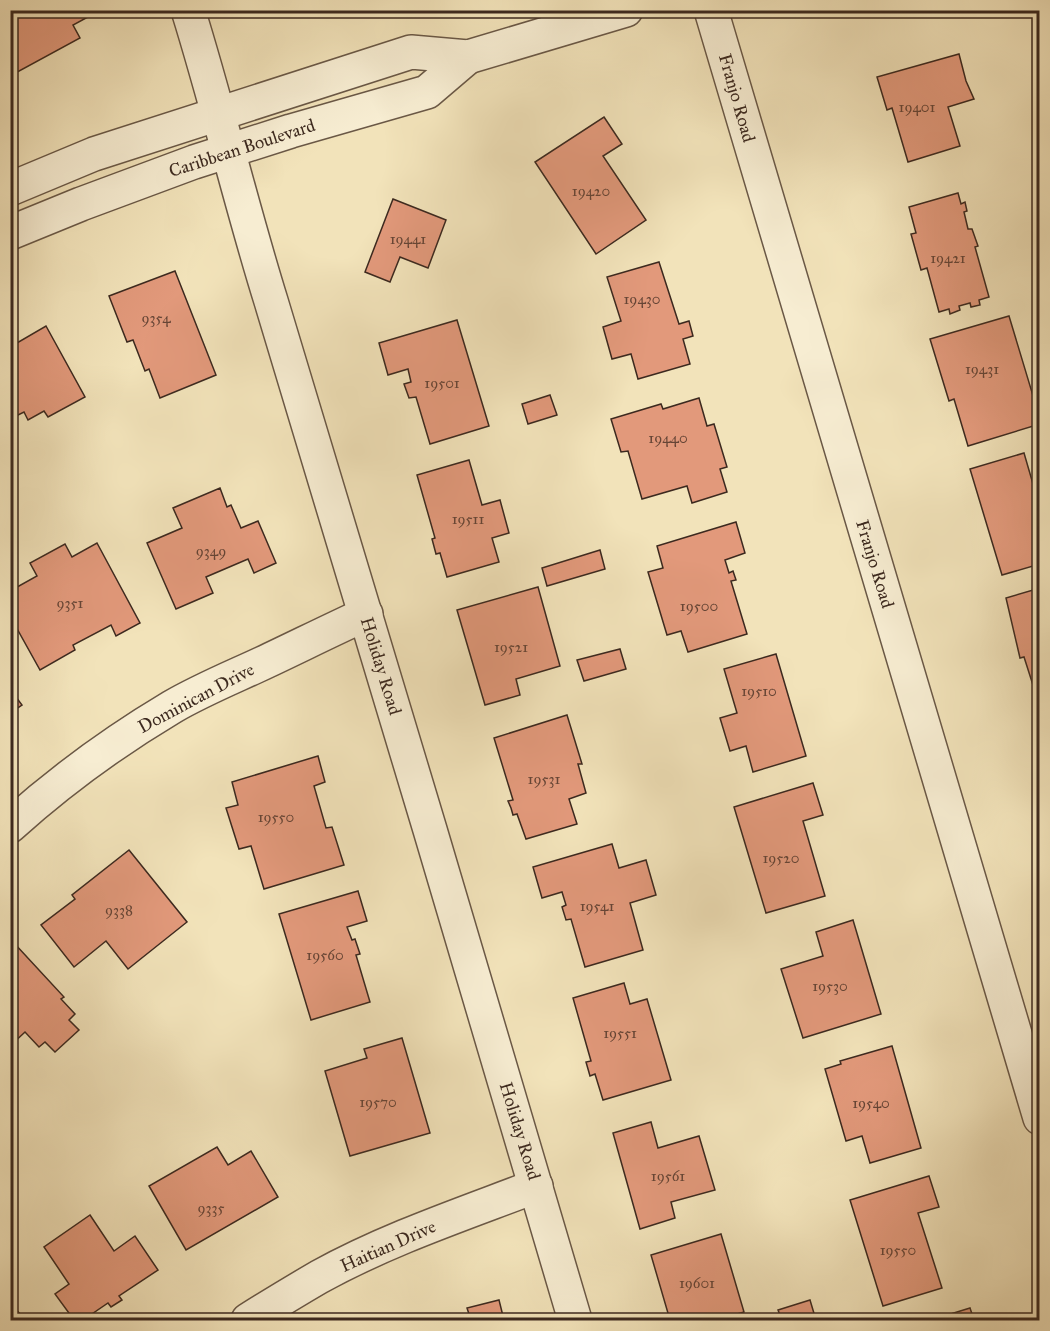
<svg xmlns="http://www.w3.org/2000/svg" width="1050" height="1331" font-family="'IM FELL Great Primer',serif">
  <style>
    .building { fill: #e2997b; stroke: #3c291f; stroke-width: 1.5 }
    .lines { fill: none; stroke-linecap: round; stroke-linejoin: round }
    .minor-casing { stroke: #6a5846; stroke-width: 36 }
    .minor { stroke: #f7edd2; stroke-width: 33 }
    .labels { text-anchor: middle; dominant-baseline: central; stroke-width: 5; stroke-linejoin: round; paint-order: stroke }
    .number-label { font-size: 15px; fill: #664536 }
    .street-label { font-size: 18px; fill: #3c291f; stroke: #f7edd2 }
  </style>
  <rect width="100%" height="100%" fill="#f2e3ba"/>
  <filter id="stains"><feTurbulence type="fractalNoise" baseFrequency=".00333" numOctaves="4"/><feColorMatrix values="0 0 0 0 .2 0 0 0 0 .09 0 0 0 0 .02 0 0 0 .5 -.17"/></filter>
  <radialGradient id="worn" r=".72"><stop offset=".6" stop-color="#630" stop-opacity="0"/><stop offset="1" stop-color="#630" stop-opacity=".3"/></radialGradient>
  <!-- building -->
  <g class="building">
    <polygon points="10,10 99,10 99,11 73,25 80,38 10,76"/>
    <polygon points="959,54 966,81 974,99 948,107 960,146 908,162 892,108 887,110 877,77"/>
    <polygon points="604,117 622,144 603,156 646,220 596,254 535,162"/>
    <polygon points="958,193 961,204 965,202 967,211 964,212 968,229 972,229 978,246 975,247 989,297 979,300 980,305 971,307 970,303 959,306 960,310 950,314 949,309 939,312 927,268 921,270 911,234 916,233 909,207"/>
    <polygon points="393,199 446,220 428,268 400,257 390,282 365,272"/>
    <polygon points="659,262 679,324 689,321 693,336 683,339 690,364 638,379 631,354 612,359 603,327 621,321 607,277"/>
    <polygon points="175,271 216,375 160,398 149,369 145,371 133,340 127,342 109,296"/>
    <polygon points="1009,316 1040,419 1040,424 968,446 954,399 949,401 930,339"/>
    <polygon points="457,320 489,426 430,444 416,397 409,398 404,384 411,382 408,369 388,375 379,343"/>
    <polygon points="46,326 85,397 48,417 44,411 28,420 24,412 10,419 10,341 14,339 17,343"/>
    <polygon points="550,395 557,415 528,424 522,404"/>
    <polygon points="699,398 707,426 714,424 727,467 720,469 727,492 692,503 687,486 642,499 628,451 621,452 611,419 661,404 663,409"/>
    <polygon points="1024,453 1040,508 1040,564 1002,575 970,469"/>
    <polygon points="469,460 482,505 500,500 509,533 492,538 499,562 447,577 440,553 436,554 432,539 435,538 417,475"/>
    <polygon points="220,488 227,507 231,505 241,528 258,521 276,563 254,573 248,559 206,577 213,593 176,609 147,543 182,528 173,508"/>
    <polygon points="736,522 745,553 725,560 729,573 733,571 736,580 731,581 747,634 688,652 681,631 667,635 648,572 663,568 657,546"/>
    <polygon points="97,543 140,623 116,636 111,625 73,645 75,650 40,670 10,616 10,591 37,576 30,563 65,544 72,557"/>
    <polygon points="600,550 605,569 547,586 542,568"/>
    <polygon points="538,587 560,666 516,679 520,695 485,705 457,610"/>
    <polygon points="1040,588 1040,707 1024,657 1020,658 1006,598"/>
    <polygon points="620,649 626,669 584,681 577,660"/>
    <polygon points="776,654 806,756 753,772 746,746 730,751 720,718 737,713 724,669"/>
    <polygon points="10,689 22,705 10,713"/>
    <polygon points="567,715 582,764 578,764 586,793 569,799 577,824 526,839 517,814 513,815 511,808 508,801 513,800 494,738"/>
    <polygon points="318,756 325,782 314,786 326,828 332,827 344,865 264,889 251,846 239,849 226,808 238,805 232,782"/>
    <polygon points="813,783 823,815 803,821 825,896 766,913 734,807"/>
    <polygon points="612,844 619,868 646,860 656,895 630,903 643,950 585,967 571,919 566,920 562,907 566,905 562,892 542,898 533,867"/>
    <polygon points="129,850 187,922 128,969 106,941 74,967 41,925 75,899 72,895"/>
    <polygon points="358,891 367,921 347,927 352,940 355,939 360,954 356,955 370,1002 311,1020 279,914"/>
    <polygon points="853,920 881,1014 803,1038 781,969 823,956 816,932"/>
    <polygon points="14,943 64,997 61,999 75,1014 69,1020 79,1030 55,1052 45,1042 39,1047 25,1032 10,1046 10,947"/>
    <polygon points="624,983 630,1004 647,999 671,1080 603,1100 595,1074 590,1076 586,1062 591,1061 573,998"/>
    <polygon points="402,1038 430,1133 350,1156 325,1071 367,1058 364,1049"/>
    <polygon points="892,1046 921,1148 870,1163 862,1136 846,1141 825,1069 841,1064 840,1061"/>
    <polygon points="651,1122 658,1148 699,1136 715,1190 671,1202 675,1218 640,1229 613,1133"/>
    <polygon points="217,1147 228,1165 251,1151 278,1197 186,1250 149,1186"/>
    <polygon points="929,1176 939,1207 918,1213 942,1288 883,1306 850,1200"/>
    <polygon points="90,1215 114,1251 135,1236 158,1270 119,1296 122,1300 111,1307 108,1303 83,1320 74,1320 55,1294 69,1284 44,1247"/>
    <polygon points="721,1234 744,1312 727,1317 728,1320 670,1320 651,1255"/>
    <polygon points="499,1300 504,1320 471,1320 467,1308"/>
    <polygon points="810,1300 816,1320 782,1320 778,1310"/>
    <polygon points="15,1308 25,1320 10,1320 10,1312"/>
    <polygon points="970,1308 974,1320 935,1320 934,1319"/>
  </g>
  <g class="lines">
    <!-- minor casing -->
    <g class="minor-casing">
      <g id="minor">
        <path d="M 188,10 C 218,106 241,205 271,301 C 373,640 476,980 575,1320"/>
        <polyline points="711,10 1040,1118"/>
        <polyline points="10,189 94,154 411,52 468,57 626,10"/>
        <polyline points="10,233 81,204 194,162 291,131 427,92 468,57"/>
        <path d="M 10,826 C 60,781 115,741 172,707 C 201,690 233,677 263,663 C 297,647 331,630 366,614"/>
        <path d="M 248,1320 C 272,1305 295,1291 319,1277 C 388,1239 463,1214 536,1186"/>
      </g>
    </g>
    <!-- minor -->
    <use href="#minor" class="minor"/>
  </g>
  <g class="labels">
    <!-- number labels -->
    <g class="number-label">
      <text x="917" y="107">19401</text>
      <text x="591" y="191">19420</text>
      <text x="408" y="239">19441</text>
      <text x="948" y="258">19421</text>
      <text x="642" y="299">19430</text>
      <text x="156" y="318">9354</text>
      <text x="982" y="369">19431</text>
      <text x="442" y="383">19501</text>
      <text x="668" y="438">19440</text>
      <text x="468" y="519">19511</text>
      <text x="211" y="551">9349</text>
      <text x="70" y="603">9351</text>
      <text x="699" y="606">19500</text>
      <text x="511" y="647">19521</text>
      <text x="759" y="691">19510</text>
      <text x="544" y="779">19531</text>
      <text x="276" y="817">19550</text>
      <text x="781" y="858">19520</text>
      <text x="597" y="906">19541</text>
      <text x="119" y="910">9338</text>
      <text x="325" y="955">19560</text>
      <text x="830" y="986">19530</text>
      <text x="620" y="1033">19551</text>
      <text x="378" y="1102">19570</text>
      <text x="871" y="1103">19540</text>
      <text x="668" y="1176">19561</text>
      <text x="211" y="1208">9335</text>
      <text x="898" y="1250">19550</text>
      <text x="697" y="1283">19601</text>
    </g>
    <!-- street labels -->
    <g class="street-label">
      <text transform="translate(737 98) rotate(74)">Franjo Road</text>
      <text transform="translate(242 148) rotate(-18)">Caribbean Boulevard</text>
      <text transform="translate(875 564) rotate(73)">Franjo Road</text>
      <text transform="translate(381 666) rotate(73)">Holiday Road</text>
      <text transform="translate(196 698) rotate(-28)">Dominican Drive</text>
      <text transform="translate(520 1131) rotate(73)">Holiday Road</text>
      <text transform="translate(388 1246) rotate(-24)">Haitian Drive</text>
    </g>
  </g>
  <!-- margin -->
  <rect width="1050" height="1331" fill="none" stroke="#f2e3ba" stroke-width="36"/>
  <rect x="12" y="12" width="1026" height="1307" fill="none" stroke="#3c291f" stroke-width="3"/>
  <rect x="18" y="18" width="1014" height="1295" fill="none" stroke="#3c291f" stroke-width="1.5"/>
  <rect width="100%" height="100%" filter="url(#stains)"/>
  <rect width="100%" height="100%" fill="url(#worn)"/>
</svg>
